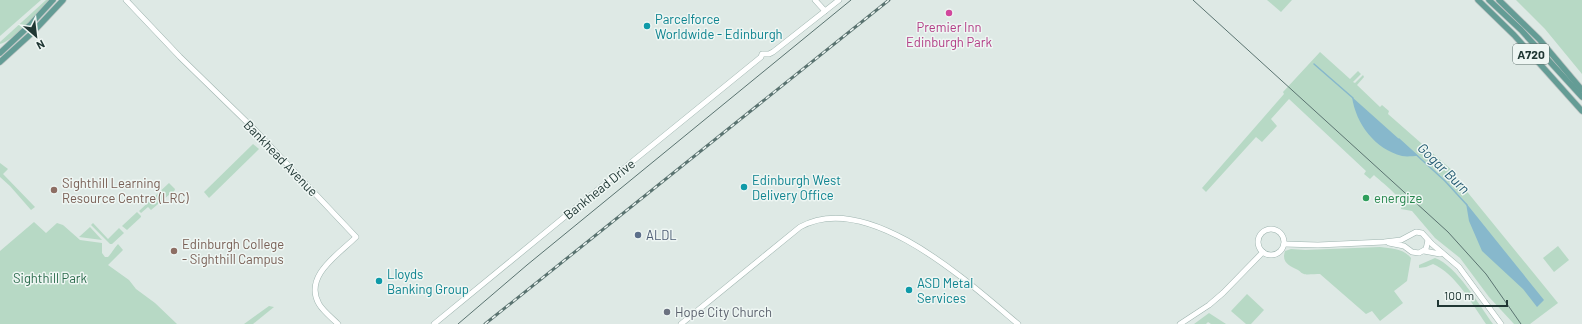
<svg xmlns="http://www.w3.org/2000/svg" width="1582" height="324" font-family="Barlow,sans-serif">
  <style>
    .green { fill: #b7d9c5 }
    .water { fill: #87b8cc }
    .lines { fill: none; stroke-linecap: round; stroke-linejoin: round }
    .stream { stroke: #87b8cc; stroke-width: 1.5 }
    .secondary-casing { stroke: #9eb4af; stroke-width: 6 }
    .primary-casing { stroke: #bcc3c2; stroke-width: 7 }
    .secondary { stroke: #fff; stroke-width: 5 }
    .primary { stroke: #649c95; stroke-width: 5.5 }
    .tram { stroke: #5a7370; stroke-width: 1 }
    .rail-casing { stroke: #5a7370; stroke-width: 3 }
    .rail { stroke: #eef6f3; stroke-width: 1.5; stroke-dasharray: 4.5; stroke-linecap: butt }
    .hotel-dot { fill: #d1479c; stroke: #eef6f3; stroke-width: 1.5 }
    .culture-dot { fill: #0f9aa8; stroke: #eef6f3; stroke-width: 1.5 }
    .education-dot { fill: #8d6e63; stroke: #eef6f3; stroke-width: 1.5 }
    .leisure-dot { fill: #2e9e5b; stroke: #eef6f3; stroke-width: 1.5 }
    .service-dot { fill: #5c6f8a; stroke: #eef6f3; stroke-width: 1.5 }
    .worship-dot { fill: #6b7280; stroke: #eef6f3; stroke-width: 1.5 }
    .labels { text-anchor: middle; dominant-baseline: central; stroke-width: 3; stroke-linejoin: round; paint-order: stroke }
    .shield { fill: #eef6f3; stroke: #5e706d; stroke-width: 1 }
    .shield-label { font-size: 12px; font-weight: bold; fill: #203734 }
    .culture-label { font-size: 13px; fill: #0d838f; stroke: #eef6f3; text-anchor: start }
    .hotel-label { font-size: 13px; fill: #b23c85; stroke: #eef6f3 }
    .street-label { font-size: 13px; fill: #203734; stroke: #eef6f3 }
    .education-label { font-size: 13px; fill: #785e54; stroke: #eef6f3; text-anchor: start }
    .leisure-label { font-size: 13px; fill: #27864d; stroke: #eef6f3; text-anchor: start }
    .service-label { font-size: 13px; fill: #4e5e75; stroke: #eef6f3; text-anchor: start }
    .park-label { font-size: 13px; fill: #2d6c4e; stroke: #eef6f3 }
    .worship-label { font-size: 13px; fill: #5b616d; stroke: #eef6f3; text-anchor: start }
    .water-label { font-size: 14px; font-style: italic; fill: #1e576f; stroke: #eef6f3 }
  </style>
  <rect width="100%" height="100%" fill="#dee9e5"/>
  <!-- green -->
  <g class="green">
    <polygon points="0,0 41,0 0,36"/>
    <path d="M 46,0 L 50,0 C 42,10 11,42 0,44 L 0,42 Z"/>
    <polygon points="1267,0 1292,0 1281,12"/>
    <polygon points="1516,0 1582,0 1582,74 1545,29"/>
    <path d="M 1320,52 L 1350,79 L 1358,71 L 1361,74 L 1353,82 L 1355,83 L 1363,75 L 1364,77 L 1357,85 L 1380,107 L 1382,105 L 1389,111 L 1388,114 L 1454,172 L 1460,183 L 1558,303 L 1530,324 L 1514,324 L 1489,297 L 1460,258 L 1435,238 L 1412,211 L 1401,209 C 1403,196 1383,184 1374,175 L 1370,179 L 1364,174 L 1366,171 L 1289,99 L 1271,119 L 1277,126 L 1262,142 L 1256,137 L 1206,192 L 1202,188 L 1284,94 L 1283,92 Z"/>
    <polygon points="253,144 259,149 209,198 204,192"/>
    <polygon points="0,163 8,169 3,174 35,207 31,210 10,186 0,177"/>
    <polygon points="169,183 175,189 173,195 170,194 151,210 148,207 141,213 139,211"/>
    <polygon points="137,212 141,216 141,217 127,230 122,226"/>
    <path d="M 34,222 L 46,233 L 57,223 L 63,225 L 80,240 L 102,243 L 102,253 L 105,257 L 108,257 C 112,253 114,248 118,244 L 123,250 L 108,265 L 129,280 L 136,289 L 155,303 L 177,324 L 0,324 L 0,251 Z"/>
    <polygon points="93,223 108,239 119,228 124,233 112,244 110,244 91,225"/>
    <polygon points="90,227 102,240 79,237"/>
    <polygon points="1558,246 1569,260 1554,272 1543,258"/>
    <path d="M 1380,247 C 1392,249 1403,248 1411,258 L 1407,281 L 1394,291 L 1403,303 L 1380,321 L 1372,311 L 1366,314 L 1320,274 C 1315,274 1306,275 1304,274 C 1301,273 1301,272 1298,270 C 1290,266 1281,263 1285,251 L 1291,249 L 1305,250 Z"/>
    <path d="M 1435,258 C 1457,266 1479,305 1493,324 L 1486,324 C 1473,305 1455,273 1433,264 L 1426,267 L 1419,268 L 1419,265 Z"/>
    <polygon points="1247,294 1264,310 1251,324 1246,324 1231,311"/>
    <polygon points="269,306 274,307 253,324 244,324"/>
    <polygon points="1209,313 1226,324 1211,324 1208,322 1206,324 1194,324"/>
  </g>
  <!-- water -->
  <g class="water">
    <path d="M 1352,97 L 1418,156 C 1413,156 1407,157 1402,156 C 1375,149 1356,124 1352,97 Z"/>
    <polygon points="1466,203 1544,300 1537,307 1523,289 1482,251 1469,221"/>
  </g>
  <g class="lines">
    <!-- stream -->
    <g class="stream">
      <polyline points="1314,64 1353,98"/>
      <polyline points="1399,139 1445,181 1467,205"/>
    </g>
    <!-- secondary casing -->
    <g class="secondary-casing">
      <g id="secondary">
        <path d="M 126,0 L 180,57 L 255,130 L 356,237 C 339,254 303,276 319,304 C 323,311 332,318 338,324"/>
        <polyline points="815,0 825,11"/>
        <circle cx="1271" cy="242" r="13"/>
        <polyline points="1389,243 1404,246 1412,252 1419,253 1426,249 1428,240"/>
        <polyline points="1284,244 1318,245 1384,242 1401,240 1416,232 1422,233 1432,244 1459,267 1501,324"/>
        <polyline points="1424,251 1440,254"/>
        <polyline points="434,324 590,196 761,57 762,54 769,54 773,52 839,0"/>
        <path d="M 681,324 L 800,227 C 868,189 969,283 1018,324"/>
        <polyline points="1180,324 1209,305 1223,293 1263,252"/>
      </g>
    </g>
    <!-- primary casing -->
    <g class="primary-casing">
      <g id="primary">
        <polyline points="1478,0 1514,35 1582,111"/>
        <polyline points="1489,0 1521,30 1582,97"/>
        <polyline points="1499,0 1539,39 1582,90"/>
        <polyline points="0,53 30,25 53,0"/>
        <polyline points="0,62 32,33 63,0"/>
      </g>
    </g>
    <!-- secondary -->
    <use href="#secondary" class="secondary"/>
    <!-- primary -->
    <use href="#primary" class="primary"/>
    <!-- tram -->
    <g class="tram">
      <polyline points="1193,0 1448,232 1486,274 1521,324"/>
      <polyline points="458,324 527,265 851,0"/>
    </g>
    <!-- rail casing -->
    <g class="rail-casing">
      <polyline id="rail" points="485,324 889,0"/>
    </g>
    <!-- rail -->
    <use href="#rail" class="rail"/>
  </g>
  <!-- markers -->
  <circle class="hotel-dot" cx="949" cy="13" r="4"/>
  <g class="culture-dot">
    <circle cx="647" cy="26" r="4"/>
    <circle cx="744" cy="187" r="4"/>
    <circle cx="379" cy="281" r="4"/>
    <circle cx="909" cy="290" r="4"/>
  </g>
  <g class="education-dot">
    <circle cx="54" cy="190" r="4"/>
    <circle cx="174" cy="251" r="4"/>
  </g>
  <circle class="leisure-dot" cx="1366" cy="198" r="4"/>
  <circle class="service-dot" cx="638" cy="235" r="4"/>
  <circle class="worship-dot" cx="667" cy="312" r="4"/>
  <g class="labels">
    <!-- shield labels -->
    <rect class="shield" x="1513" y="44" width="36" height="20" rx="3"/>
    <g class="shield-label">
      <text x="1531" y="54">A720</text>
    </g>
    <!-- culture labels -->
    <g class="culture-label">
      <text x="655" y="19">Parcelforce<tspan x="655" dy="15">Worldwide - Edinburgh</tspan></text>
      <text x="752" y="180">Edinburgh West<tspan x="752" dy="15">Delivery Office</tspan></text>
      <text x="387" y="274">Lloyds<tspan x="387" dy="15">Banking Group</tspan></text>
      <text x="917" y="283">ASD Metal<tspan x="917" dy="15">Services</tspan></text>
    </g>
    <!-- hotel labels -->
    <g class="hotel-label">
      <text x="949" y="27">Premier Inn<tspan x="949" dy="15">Edinburgh Park</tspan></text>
    </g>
    <!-- street labels -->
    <g class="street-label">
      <text transform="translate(281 158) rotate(46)">Bankhead Avenue</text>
      <text transform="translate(599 189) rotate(-39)">Bankhead Drive</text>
    </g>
    <!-- education labels -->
    <g class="education-label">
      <text x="62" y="183">Sighthill Learning<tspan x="62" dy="15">Resource Centre (LRC)</tspan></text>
      <text x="182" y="244">Edinburgh College<tspan x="182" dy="15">- Sighthill Campus</tspan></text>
    </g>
    <!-- leisure labels -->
    <g class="leisure-label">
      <text x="1374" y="198">energize</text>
    </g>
    <!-- service labels -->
    <g class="service-label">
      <text x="646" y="235">ALDL</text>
    </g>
    <!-- park labels -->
    <g class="park-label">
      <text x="50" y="278">Sighthill Park</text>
    </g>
    <!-- worship labels -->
    <g class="worship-label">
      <text x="675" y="312">Hope City Church</text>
    </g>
    <!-- water labels -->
    <g class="water-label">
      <text transform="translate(1444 168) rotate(44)">Gogar Burn</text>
    </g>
  </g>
  <!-- north arrow -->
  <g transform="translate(36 36) rotate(152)" stroke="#eef6f3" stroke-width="3" paint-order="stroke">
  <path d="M0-3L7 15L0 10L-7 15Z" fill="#203734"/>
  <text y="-6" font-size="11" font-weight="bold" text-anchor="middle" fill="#203734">N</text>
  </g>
  <!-- scale -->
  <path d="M1438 300v6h69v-6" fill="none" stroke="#203734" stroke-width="2"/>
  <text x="1444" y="300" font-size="12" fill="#203734" stroke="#eef6f3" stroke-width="3" paint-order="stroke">100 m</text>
</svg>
